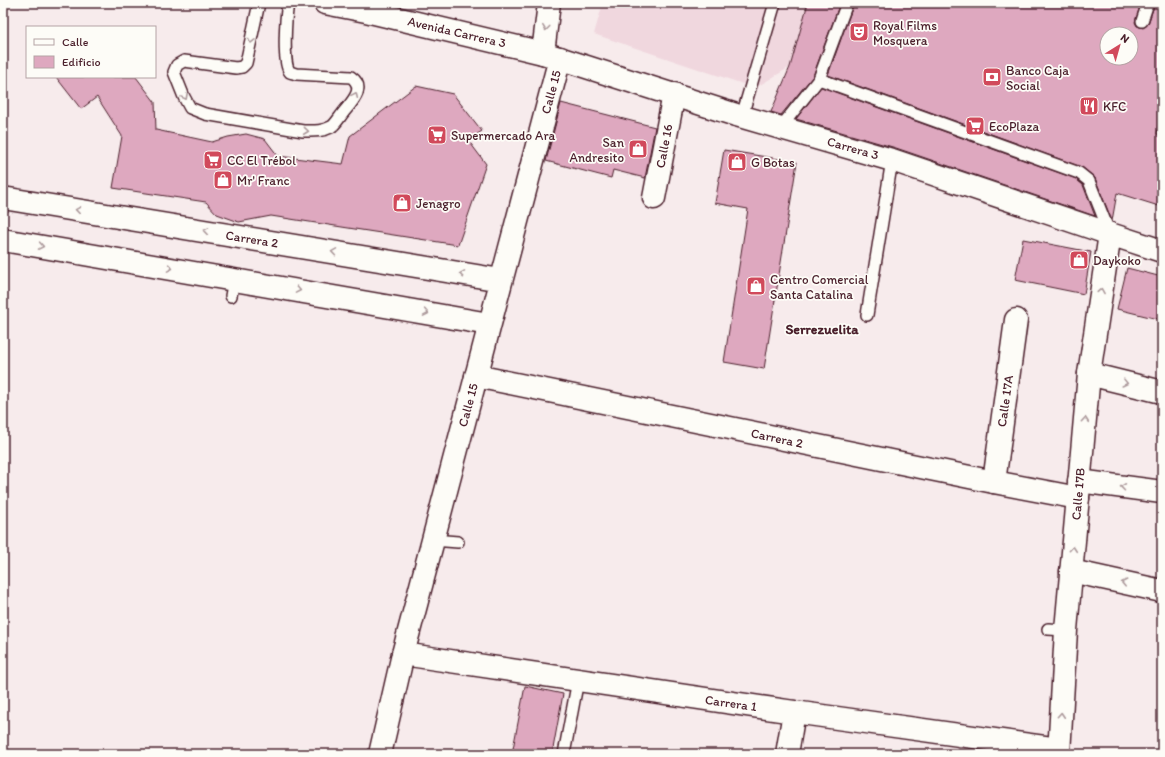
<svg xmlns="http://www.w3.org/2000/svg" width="1165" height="757" font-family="Itim,sans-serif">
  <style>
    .built { fill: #f0d7de }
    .building { fill: #dea8bf; stroke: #4a1f2b; fill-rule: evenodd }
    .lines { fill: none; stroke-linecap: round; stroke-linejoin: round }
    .lane-casing { stroke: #4a1f2b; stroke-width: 14 }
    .street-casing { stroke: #4a1f2b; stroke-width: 25 }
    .secondary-casing { stroke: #4a1f2b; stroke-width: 25 }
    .lane { stroke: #fdfcf7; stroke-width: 11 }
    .street { stroke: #fdfcf7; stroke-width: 22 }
    .secondary { stroke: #fdfcf7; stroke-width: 22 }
    .oneway { stroke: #ac999b }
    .labels { text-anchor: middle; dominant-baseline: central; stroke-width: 3.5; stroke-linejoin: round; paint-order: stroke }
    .poi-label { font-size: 13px; fill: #4a1f2b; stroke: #fdfcf7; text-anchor: start }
    .street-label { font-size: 13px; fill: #4a1f2b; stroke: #fdfcf7 }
    .neighbourhood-label { font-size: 14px; font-weight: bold; fill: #4a1f2b; stroke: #fdfcf7 }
  </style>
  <rect width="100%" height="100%" fill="#f7ebec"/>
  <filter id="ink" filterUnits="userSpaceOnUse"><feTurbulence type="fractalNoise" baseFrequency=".025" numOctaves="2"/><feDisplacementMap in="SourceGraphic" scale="8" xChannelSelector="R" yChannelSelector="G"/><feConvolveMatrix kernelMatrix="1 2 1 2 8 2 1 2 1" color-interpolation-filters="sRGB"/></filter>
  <g filter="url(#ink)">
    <!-- built -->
    <polygon class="built" points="603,3 808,3 790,67 755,88 594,34"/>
    <!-- building -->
    <g class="building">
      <polygon points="808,3 840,3 813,76 781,115 771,112 790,67"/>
      <path d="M 854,3 L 1141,3 L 1135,22 L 1137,26 L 1143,28 L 1146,26 L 1148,24 L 1155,3 L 1162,3 L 1162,102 L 1157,134 L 1162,135 L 1162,207 L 1117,193 L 1112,221 L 1095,178 L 1082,167 L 828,75 ZM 1107,34 L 1131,34 L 1131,58 L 1107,58 Z"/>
      <polygon points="56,77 136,77 155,102 156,130 212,142 228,137 246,134 265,139 278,156 343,164 350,136 416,86 453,94 482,131 468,140 486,164 458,245 271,216 239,222 217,214 206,202 113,188 122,136 97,97 81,109"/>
      <polygon points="821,87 1076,179 1083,185 1095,216 896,148 796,119"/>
      <polygon points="561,103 655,127 645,178 613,170 611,178 546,161"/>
      <polygon points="724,150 797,162 764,369 724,362 748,209 715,203"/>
      <polygon points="1023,239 1091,252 1084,294 1015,280"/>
      <polygon points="1127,268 1162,277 1162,320 1117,309"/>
      <polygon points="525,686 563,694 552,754 512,754"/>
    </g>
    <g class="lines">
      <!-- lane casing -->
      <g class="lane-casing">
        <g id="lane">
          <path d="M 259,3 L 246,63 L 242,67 L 236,68 L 184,61 L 177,65 L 174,72 L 184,97 L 190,108 L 205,114 L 303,131 C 313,131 321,132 331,127 C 335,125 339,118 343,113 C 351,103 367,88 351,77 L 296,74 C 294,73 292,73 290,72 C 282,64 286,15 288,3"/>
          <polyline points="1142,21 1148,3"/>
          <polyline points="819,79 1079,173 1089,181 1110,234"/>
          <polyline points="742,116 775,3"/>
          <polyline points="781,127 819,79 847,3"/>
          <polyline points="231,296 234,279"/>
          <polyline points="867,315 892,160"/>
          <polyline points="433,540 458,542"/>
          <polyline points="1048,629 1066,630"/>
          <polyline points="564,754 578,680"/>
        </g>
      </g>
      <!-- street casing -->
      <g class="street-casing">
        <g id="street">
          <polyline points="543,53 549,3"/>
          <polyline points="3,198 501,280"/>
          <polyline points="654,198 674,94"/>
          <polyline points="3,240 489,324"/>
          <polyline points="1089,374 1162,392"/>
          <polyline points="476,376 994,482 1078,498"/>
          <polyline points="1079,481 1162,492"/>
          <polyline points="994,482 1016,320"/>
          <polyline points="1071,571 1162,591"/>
          <polyline points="403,654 794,712 1059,749"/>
          <polyline points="380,754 403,654 560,58"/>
          <polyline points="787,754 794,712"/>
          <polyline points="1059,754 1066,630 1089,374 1110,234"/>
        </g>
      </g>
      <!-- secondary casing -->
      <g class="secondary-casing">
        <polyline id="secondary" points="325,3 366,11 543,53 736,115 892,160 1110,234 1162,251"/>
      </g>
      <!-- lane -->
      <use href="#lane" class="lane"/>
      <!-- street -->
      <use href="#street" class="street"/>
      <!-- secondary -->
      <use href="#secondary" class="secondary"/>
    </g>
    <!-- one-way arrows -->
    <defs><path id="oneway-chevron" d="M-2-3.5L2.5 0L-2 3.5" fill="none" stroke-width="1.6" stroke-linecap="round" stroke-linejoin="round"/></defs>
    <g class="oneway">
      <use href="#oneway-chevron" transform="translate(546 28) rotate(97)"/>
      <use href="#oneway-chevron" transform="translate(251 41) rotate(103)"/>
      <use href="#oneway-chevron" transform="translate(355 95) rotate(-66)"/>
      <use href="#oneway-chevron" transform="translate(185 97) rotate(62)"/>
      <use href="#oneway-chevron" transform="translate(306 131) rotate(6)"/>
      <use href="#oneway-chevron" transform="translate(78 210) rotate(-171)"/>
      <use href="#oneway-chevron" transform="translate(206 231) rotate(-171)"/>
      <use href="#oneway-chevron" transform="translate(41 246) rotate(10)"/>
      <use href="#oneway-chevron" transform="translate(334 252) rotate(-171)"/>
      <use href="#oneway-chevron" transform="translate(170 268) rotate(10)"/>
      <use href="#oneway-chevron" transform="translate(462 274) rotate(-171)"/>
      <use href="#oneway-chevron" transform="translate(298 290) rotate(10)"/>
      <use href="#oneway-chevron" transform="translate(1101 291) rotate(-81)"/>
      <use href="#oneway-chevron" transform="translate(426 313) rotate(10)"/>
      <use href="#oneway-chevron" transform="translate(1125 383) rotate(14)"/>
      <use href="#oneway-chevron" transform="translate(1085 420) rotate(-85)"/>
      <use href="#oneway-chevron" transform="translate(1123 487) rotate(-172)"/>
      <use href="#oneway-chevron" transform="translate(1073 549) rotate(-85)"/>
      <use href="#oneway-chevron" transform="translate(1124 583) rotate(-167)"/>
      <use href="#oneway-chevron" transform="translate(1061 715) rotate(-86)"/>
    </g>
  </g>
  <!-- icons -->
  <defs>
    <g id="theatre-square" transform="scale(1)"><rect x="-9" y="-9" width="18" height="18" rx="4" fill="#d1495b" stroke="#fdfcf7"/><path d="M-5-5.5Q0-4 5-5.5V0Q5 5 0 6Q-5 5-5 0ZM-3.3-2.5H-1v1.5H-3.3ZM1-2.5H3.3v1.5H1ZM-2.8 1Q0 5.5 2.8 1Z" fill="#fff"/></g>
    <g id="bank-square" transform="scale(1)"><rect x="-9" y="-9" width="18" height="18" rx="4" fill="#d1495b" stroke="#fdfcf7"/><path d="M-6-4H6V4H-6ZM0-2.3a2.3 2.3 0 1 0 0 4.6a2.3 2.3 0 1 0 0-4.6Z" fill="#fff"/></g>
    <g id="restaurant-square" transform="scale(1)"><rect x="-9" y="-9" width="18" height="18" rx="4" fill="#d1495b" stroke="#fdfcf7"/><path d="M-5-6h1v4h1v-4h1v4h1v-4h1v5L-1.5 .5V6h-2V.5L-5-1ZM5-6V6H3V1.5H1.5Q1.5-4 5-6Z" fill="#fff"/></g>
    <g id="supermarket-square" transform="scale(1)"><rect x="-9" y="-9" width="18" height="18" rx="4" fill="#d1495b" stroke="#fdfcf7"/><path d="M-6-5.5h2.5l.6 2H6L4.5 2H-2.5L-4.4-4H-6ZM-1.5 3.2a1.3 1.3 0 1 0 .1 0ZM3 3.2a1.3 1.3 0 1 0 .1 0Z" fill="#fff"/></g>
    <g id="shop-square" transform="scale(1)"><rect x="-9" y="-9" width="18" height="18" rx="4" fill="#d1495b" stroke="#fdfcf7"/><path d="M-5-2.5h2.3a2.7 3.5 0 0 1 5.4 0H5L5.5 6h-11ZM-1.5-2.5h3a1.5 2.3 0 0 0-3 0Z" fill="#fff"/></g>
  </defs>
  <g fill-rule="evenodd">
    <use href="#theatre-square" x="859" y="32"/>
    <use href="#bank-square" x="992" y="77"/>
    <use href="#restaurant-square" x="1089" y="106"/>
    <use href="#supermarket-square" x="975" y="126"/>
    <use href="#supermarket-square" x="437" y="135"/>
    <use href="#shop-square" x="638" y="149"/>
    <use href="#supermarket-square" x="213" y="160"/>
    <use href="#shop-square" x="737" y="162"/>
    <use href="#shop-square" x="223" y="180"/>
    <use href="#shop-square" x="402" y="203"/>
    <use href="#shop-square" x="1079" y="260"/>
    <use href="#shop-square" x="756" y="286"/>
  </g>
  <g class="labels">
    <!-- poi labels -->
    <g class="poi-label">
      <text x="873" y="25">Royal Films<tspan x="873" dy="15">Mosquera</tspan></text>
      <text x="1006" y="70">Banco Caja<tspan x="1006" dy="15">Social</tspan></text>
      <text x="1103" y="106">KFC</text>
      <text x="989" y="126">EcoPlaza</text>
      <text x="451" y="135">Supermercado Ara</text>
      <text x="624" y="142" text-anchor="end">San<tspan x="624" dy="15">Andresito</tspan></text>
      <text x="227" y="160">CC El Trébol</text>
      <text x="751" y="162">G Botas</text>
      <text x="237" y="180">Mr' Franc</text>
      <text x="416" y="203">Jenagro</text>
      <text x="1093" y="260">Daykoko</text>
      <text x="770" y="279">Centro Comercial<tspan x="770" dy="15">Santa Catalina</tspan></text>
    </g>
    <!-- street labels -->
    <g class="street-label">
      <text transform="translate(457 32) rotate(13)">Avenida Carrera 3</text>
      <text transform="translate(551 92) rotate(-75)">Calle 15</text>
      <text transform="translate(664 146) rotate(-79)">Calle 16</text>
      <text transform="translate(853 148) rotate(16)">Carrera 3</text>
      <text transform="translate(252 239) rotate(9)">Carrera 2</text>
      <text transform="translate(1005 401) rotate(-82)">Calle 17A</text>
      <text transform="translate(468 405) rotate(-75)">Calle 15</text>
      <text transform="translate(777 438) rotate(12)">Carrera 2</text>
      <text transform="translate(1078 494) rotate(-85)">Calle 17B</text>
      <text transform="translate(731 703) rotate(8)">Carrera 1</text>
    </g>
    <!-- neighbourhood labels -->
    <g class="neighbourhood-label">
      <text x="822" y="329">Serrezuelita</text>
    </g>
  </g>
  <!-- margin -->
  <rect width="1165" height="757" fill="none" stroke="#fdfcf7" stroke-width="16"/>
  <rect x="8" y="8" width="1149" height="741" fill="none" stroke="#4a1f2b" stroke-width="1.5" filter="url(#ink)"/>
  <!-- legend -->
  <rect x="26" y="26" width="130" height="52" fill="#fdfcf7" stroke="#b5a4a5"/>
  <rect x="34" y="39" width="20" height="6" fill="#fdfcf7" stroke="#b5a4a5"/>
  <text x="62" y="46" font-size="12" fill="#4a1f2b">Calle</text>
  <rect x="34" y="56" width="20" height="12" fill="#dea8bf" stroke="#b5a4a5"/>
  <text x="62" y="66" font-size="12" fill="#4a1f2b">Edificio</text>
  <!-- north arrow -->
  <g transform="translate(1119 46) rotate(37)"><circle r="19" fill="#fdfcf7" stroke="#b5a4a5"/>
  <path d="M0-3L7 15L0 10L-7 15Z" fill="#d1495b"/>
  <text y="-6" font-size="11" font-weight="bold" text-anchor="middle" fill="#4a1f2b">N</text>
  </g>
</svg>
